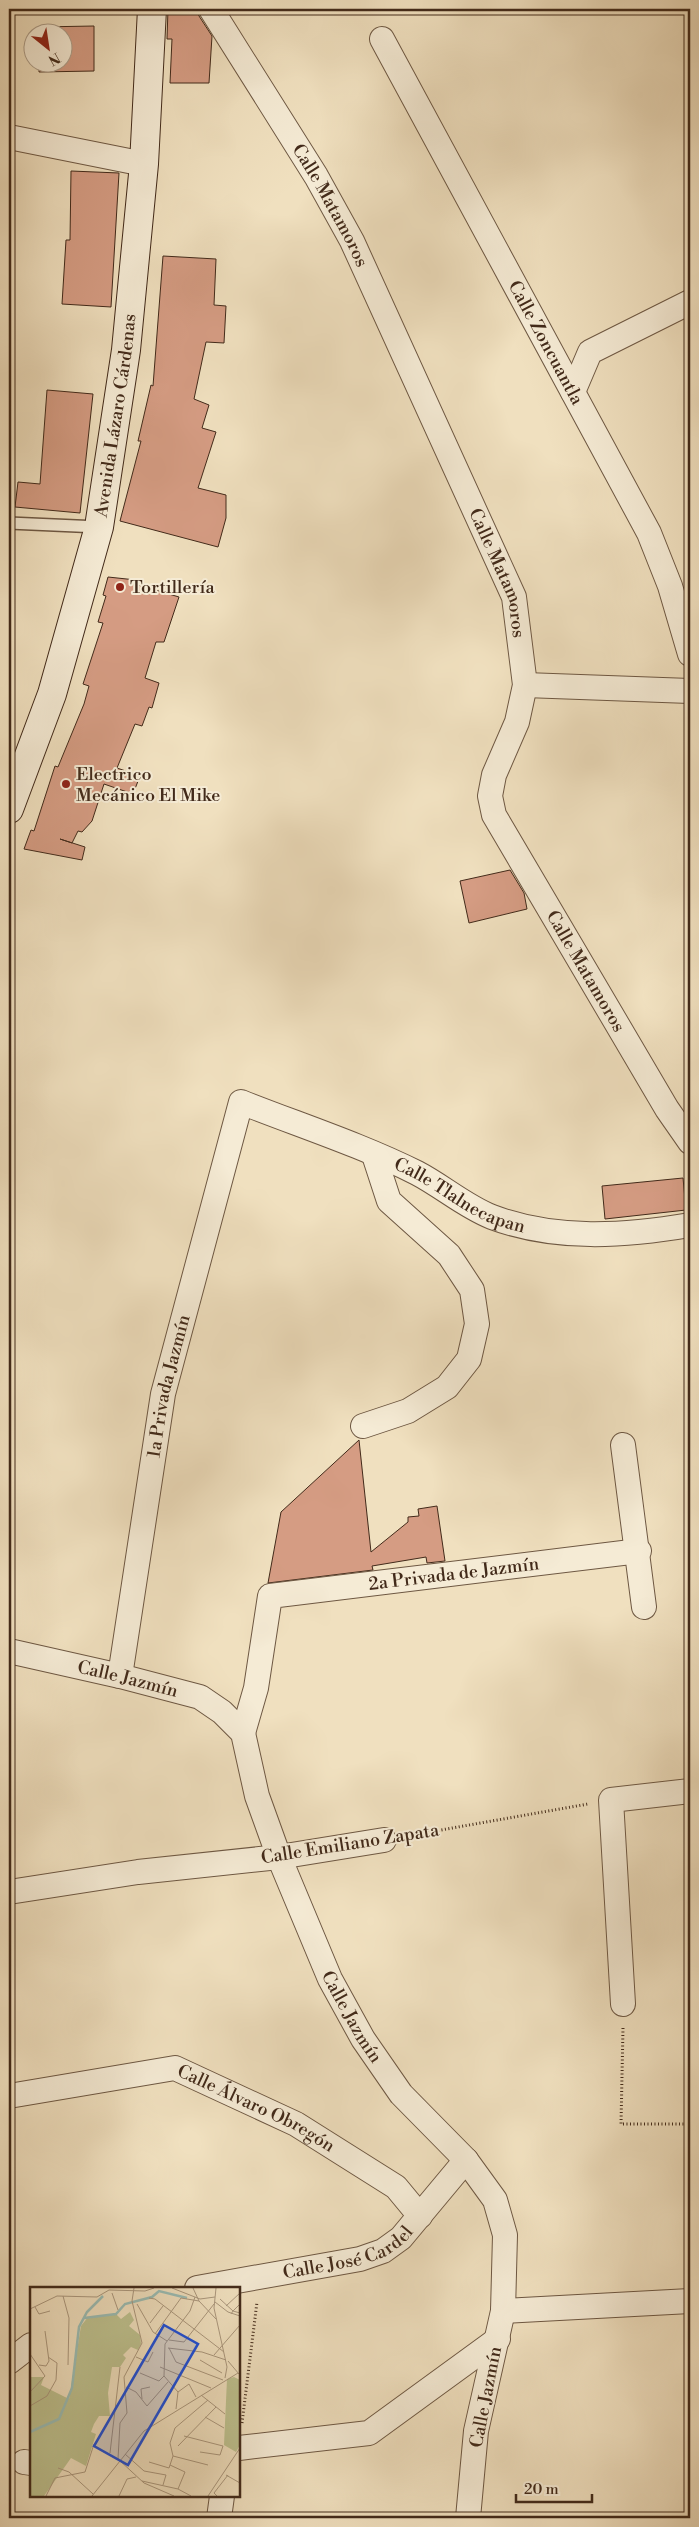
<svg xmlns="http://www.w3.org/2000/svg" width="699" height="2527" font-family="'Libre Bodoni',serif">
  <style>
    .building { fill: #d59c83; stroke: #422a1a }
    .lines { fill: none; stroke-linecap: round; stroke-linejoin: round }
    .lane-casing { stroke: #6e5843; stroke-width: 14 }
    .street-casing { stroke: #6e5843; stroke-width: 26 }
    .secondary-casing { stroke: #422a1a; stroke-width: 30 }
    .path { stroke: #422a1a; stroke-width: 3; stroke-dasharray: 1 2.5; stroke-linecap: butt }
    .lane { stroke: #f5ebd5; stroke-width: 11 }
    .street { stroke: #f5ebd5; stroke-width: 24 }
    .secondary { stroke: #f5ebd5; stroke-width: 28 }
    .poi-dot { fill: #8f2418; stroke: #f5ebd5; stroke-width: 2 }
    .labels { text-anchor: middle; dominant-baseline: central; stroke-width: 4; stroke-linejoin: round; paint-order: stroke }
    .street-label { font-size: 18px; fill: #422a1a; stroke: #f5ebd5 }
    .poi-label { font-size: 18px; fill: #422a1a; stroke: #f5ebd5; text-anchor: start }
    .inset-river { fill: none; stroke: #9abdb5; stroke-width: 2.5 }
    .inset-road { fill: none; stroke: #aa977d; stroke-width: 1 }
    .view { fill: #1d4ed8; fill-opacity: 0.15; stroke: #1d4ed8; stroke-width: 2.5 }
    .inset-edge { fill: none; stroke: #422a1a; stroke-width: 2.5 }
  </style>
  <rect width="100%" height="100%" fill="#f0e0bf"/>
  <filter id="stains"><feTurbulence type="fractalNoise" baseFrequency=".004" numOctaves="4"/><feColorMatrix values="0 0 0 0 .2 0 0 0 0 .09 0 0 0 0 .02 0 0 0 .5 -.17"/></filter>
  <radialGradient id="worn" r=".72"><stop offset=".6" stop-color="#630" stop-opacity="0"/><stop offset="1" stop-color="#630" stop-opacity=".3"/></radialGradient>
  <!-- building -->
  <g class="building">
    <polygon points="168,9 197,9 199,16 212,36 209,83 170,83 172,39 167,39"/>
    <polygon points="94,26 94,71 39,72 39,62 62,62 62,32 38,32 38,27"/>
    <polygon points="71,171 119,173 111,307 62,304 66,240 70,240"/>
    <polygon points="163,256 216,259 214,305 226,306 224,343 206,342 194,399 209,405 202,428 216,432 198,488 226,495 226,518 218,547 120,521 141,441 138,441 151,385 153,386"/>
    <polygon points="47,390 93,394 80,513 15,507 18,482 40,484"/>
    <polygon points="108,577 136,580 135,584 179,597 164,642 156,642 145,678 159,683 152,708 149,707 142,726 135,724 117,768 140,776 133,794 104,784 92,821 82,832 78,831 72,843 60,839 85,847 82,860 24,849 31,830 34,831 55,766 58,767 84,704 89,686 83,684 103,623 98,622 106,596 103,595"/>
    <polygon points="510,870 524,893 527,909 469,923 460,881"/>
    <polygon points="683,1178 686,1210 605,1219 602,1186"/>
    <polygon points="359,1440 371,1552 408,1522 408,1517 419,1516 418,1509 437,1506 445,1561 427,1563 426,1557 372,1566 373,1570 268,1583 281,1512"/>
  </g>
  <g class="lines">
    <!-- lane casing -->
    <g class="lane-casing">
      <polyline id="lane" points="9,523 99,527"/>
    </g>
    <!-- street casing -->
    <g class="street-casing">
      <g id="street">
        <path id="s1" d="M 211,9 L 316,176 L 352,241 L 514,597 L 525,685 L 517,722 L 494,775 L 490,796 L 494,815 L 667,1109 L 690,1142"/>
        <path id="s2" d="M 382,39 L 649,533 L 670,586 L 690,654"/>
        <polyline points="9,137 144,164"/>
        <polyline points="573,392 590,352 690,302"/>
        <polyline points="525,685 690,691"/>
        <polyline points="363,1426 408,1411 447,1387 469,1359 477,1324 472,1290 449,1255 389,1201 374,1155"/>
        <polyline points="623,1445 644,1607"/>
        <path id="s3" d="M 9,1651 L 120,1676 L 200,1697 L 222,1712 L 243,1733 L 257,1796 L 279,1857 L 330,1979 L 363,2039 L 401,2094 L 466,2160 L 495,2200 L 505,2235 L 503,2311 L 476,2431 L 468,2518"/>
        <path id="s4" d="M 120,1676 L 163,1394 L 241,1102 C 299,1125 361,1145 417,1173 C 442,1186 466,1207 492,1217 C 556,1241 625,1236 690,1225"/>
        <path id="s5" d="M 243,1733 L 256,1688 L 270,1596 L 639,1551"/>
        <polyline points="9,1892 138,1872 279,1857 384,1840"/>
        <polyline points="623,2004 611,1800 690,1791"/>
        <path id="s6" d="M 9,2096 L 175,2068 L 296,2124 L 396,2187 L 420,2216"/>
        <path id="s7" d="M 197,2288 L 360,2259 L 383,2251 L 401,2238 L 466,2160"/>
        <polyline points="503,2311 690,2301"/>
        <polyline points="9,2362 31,2345"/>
        <polyline points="239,2448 369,2433 498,2339"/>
        <polyline points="24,2462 31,2463"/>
        <polyline points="219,2518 222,2496"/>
      </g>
    </g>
    <!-- secondary casing -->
    <g class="secondary-casing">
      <g id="secondary">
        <path id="s8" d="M 9,809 L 52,694 L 99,527 L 126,350 L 144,164 L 152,9"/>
      </g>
    </g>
    <!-- path -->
    <g class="path">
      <polyline points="407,1836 588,1804"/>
      <polyline points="623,2028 621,2124 690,2124"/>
      <polyline points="242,2423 257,2302"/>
    </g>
    <!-- lane -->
    <use href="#lane" class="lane"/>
    <!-- street -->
    <use href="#street" class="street"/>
    <!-- secondary -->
    <use href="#secondary" class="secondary"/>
  </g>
  <!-- markers -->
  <g class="poi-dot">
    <circle cx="120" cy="587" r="5"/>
    <circle cx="66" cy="784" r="5"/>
  </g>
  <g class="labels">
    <!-- street labels -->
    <g class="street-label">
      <text stroke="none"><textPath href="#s1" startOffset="230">Calle Matamoros</textPath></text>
      <text stroke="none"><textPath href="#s2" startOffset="345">Calle Zoncuantla</textPath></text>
      <text stroke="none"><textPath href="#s8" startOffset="409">Avenida Lázaro Cárdenas</textPath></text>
      <text stroke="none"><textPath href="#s1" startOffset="635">Calle Matamoros</textPath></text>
      <text stroke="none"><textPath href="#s1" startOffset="1069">Calle Matamoros</textPath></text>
      <text stroke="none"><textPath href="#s4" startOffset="826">Calle Tlalnecapan</textPath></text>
      <text stroke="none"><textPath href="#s4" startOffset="294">1a Privada Jazmín</textPath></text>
      <text stroke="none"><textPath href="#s5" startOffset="325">2a Privada de Jazmín</textPath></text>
      <text stroke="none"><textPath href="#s3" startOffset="122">Calle Jazmín</textPath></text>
      <text transform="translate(350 1844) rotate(-9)">Calle Emiliano Zapata</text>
      <text stroke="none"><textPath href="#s3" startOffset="558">Calle Jazmín</textPath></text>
      <text stroke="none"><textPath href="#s6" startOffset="259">Calle Álvaro Obregón</textPath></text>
      <text stroke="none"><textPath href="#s7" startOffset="156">Calle José Cardel</textPath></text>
      <text transform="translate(486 2397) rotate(-79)">Calle Jazmín</text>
    </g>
    <!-- poi labels -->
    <g class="poi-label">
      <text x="130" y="587">Tortillería</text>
      <text x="76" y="774">Electrico<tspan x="76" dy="21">Mecánico El Mike</tspan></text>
    </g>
  </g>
  <!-- overview -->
  <g transform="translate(30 2287)">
    <rect width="210" height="210" fill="#f0e0bf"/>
    <path d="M 100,25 L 104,33 L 99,39 L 110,48 L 111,57 L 108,63 L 101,60 L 93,68 L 96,71 L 90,80 L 82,80 L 78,106 L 80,129 L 69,129 L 64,137 L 61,145 L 66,147 L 56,179 L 41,171 L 14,209 L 0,209 L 0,90 L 14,90 L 11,98 L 39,112 L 51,39 L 58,30 L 86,27 L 91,32 ZM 204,90 L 210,93 L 210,158 L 206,165 L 194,158 L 197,92 Z" fill="#bdc18f"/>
    <path class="inset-river" d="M 54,31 L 86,27 L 95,17 L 122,10 L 129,4 L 157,11M 0,145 L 29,132 L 42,101 L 49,40 L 57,25 L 73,9"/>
    <path class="inset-road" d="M 104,1 L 102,14 L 112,56 L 94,90 L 97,126 L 90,136 L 88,172 L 114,196 L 144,209M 142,1 L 170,12 L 185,10M 163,1 L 169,14 L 186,32M 186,1 L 184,21 L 197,80 L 195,91M 82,6 L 88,23M 33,9 L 39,31 L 38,78M 119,11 L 125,12 L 194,65M 190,12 L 203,24 L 201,27M 185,15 L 198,25 L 210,29M 107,17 L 123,45 L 137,54M 210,17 L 203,24 L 210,26M 196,19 L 210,6M 5,20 L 9,27 L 20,24M 0,22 L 27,9 L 67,10 L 79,3 L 115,4 L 124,1M 120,36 L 133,19M 125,47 L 151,11 L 169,14M 139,53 L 154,55 L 184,17M 138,61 L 172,65 L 196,73M 139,61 L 146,75 L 193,93M 0,67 L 15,89M 184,68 L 210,38M 106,70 L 118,75 L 123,65M 170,73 L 192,86M 198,74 L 209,87M 9,78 L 16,79 L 19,74 L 15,44M 130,80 L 181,101M 110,86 L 129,94 L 134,89 L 135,57 L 160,24 L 165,10M 134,89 L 148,105 L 146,122M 96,100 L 106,105 L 117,119 L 138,95M 0,105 L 15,89M 148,105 L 159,97 L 166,110M 171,108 L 195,127M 112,112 L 111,102 L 120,100M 0,119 L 17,109 L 26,93 L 27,76 L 18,70M 175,130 L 194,141M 154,149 L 193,159 L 190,168 L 170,165M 148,159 L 186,120M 80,166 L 90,80M 95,167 L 114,184 L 136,188 L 133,198M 143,169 L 178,178M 119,175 L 139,181 L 143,169 L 140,156 L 145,141 L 178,113M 140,178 L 155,185 L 148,202M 28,181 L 39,185 L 63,207M 196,188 L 210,196M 112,194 L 148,202 L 161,209M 16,209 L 25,191 L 55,185 L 64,157M 62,209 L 114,144 L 208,86M 89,209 L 97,192 L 106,190M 178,209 L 210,161M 187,209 L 184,206 L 198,188"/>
    <path class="view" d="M 134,38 L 168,57 L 98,178 L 64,159 Z"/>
    <rect width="210" height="210" class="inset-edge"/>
  </g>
  <!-- margin -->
  <rect width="699" height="2527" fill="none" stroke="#f0e0bf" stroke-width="30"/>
  <rect x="10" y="10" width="679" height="2507" fill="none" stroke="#422a1a" stroke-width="2.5"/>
  <rect x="15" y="15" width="669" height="2497" fill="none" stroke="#422a1a"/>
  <!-- north arrow -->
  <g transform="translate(48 48) rotate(150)"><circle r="24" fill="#f5ebd5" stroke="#ad9e8a"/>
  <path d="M0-4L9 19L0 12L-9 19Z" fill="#8f2418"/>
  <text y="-8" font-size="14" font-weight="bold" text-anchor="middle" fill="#422a1a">N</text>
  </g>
  <!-- scale -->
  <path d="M516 2494v8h76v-8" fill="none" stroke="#422a1a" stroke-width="2.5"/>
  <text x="524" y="2494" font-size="15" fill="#422a1a" stroke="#f5ebd5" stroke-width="4" paint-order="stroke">20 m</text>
  <rect width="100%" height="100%" filter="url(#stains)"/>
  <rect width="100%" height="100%" fill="url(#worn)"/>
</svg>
